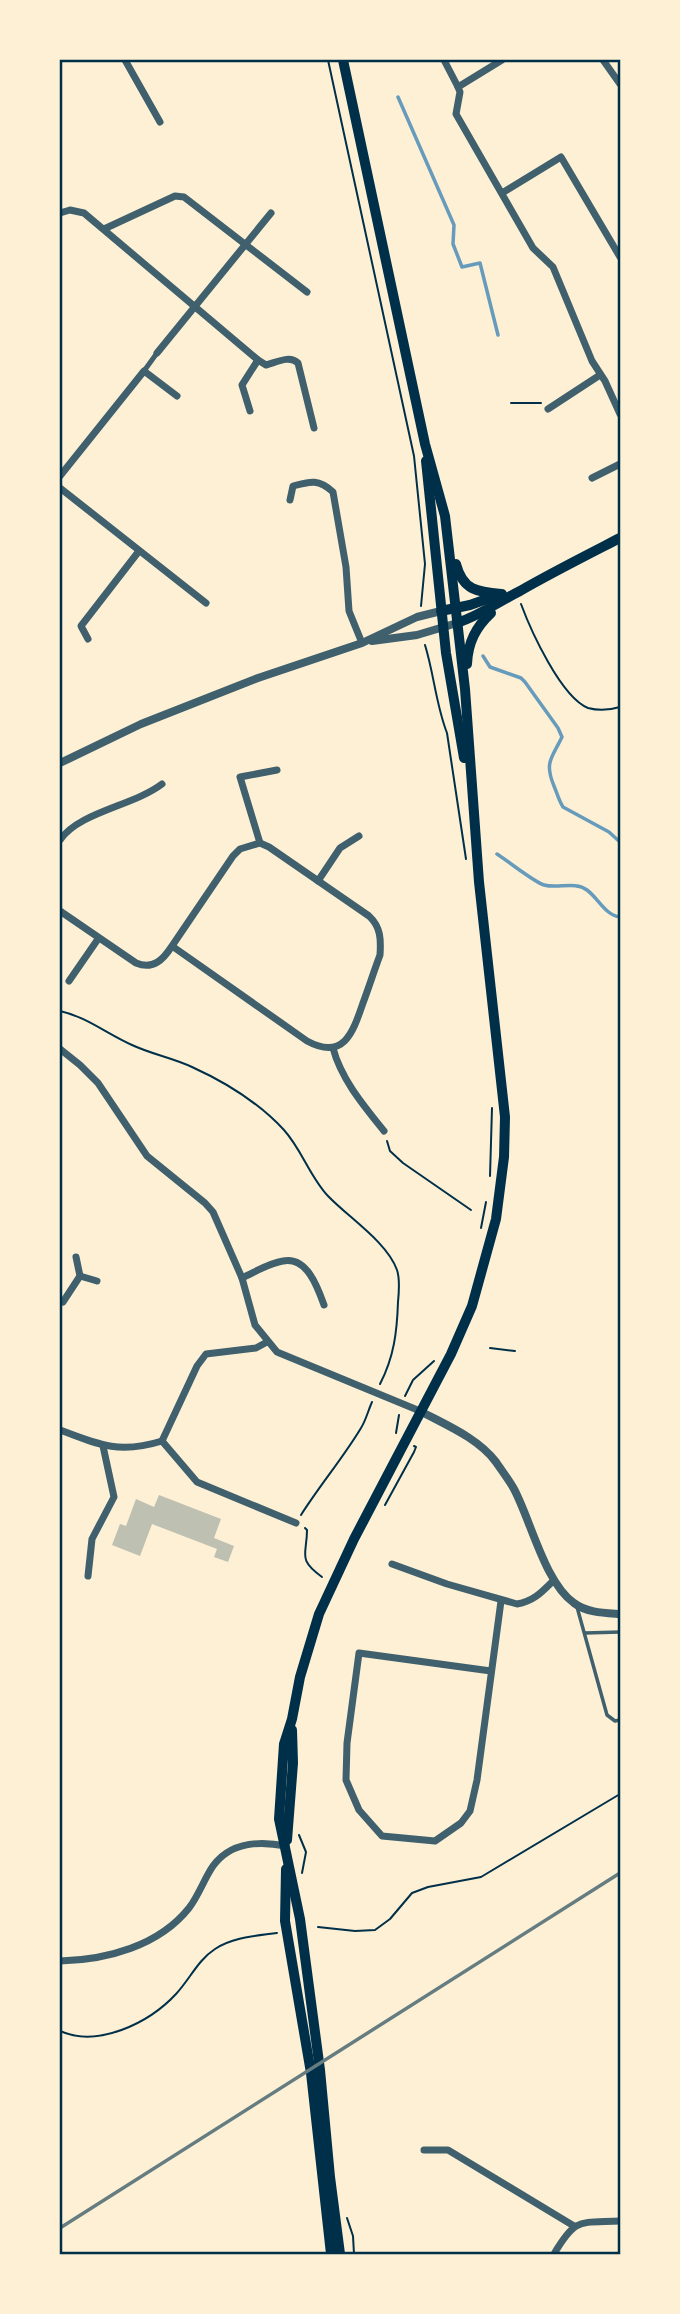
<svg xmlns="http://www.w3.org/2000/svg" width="680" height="2314" font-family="Roboto,sans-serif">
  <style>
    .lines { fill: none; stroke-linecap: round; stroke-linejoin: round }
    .stream { stroke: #669bbc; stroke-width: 3.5 }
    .building { fill: #bec0b2 }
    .path { stroke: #003049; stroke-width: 2 }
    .service { stroke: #3f606c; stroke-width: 3.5 }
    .pedestrian { stroke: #3f606c; stroke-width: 5 }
    .minor { stroke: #3f606c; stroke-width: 7 }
    .tertiary { stroke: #3f606c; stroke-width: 8 }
    .secondary { stroke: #003049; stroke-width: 10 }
    .rail { stroke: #657d81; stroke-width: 3.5 }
    .neatline { fill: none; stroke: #003049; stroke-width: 2.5 }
  </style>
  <rect width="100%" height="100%" fill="#fdf0d5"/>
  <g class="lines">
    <!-- stream -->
    <g class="stream">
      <polyline points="398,97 454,225 453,244 462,267 480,263 498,335"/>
      <path d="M 483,656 L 490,667 L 521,678 L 525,682 L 558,728 L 562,737 C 552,758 544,762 554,786 C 557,793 559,801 563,807 L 609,832 L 620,842"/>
      <path d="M 497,854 C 508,861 534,882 544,885 C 558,889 575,881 587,890 C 599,899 605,915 620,917"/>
    </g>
  </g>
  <!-- building -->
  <polygon class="building" points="159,1495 221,1519 214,1538 234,1546 228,1562 214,1557 217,1549 152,1524 140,1556 112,1545 120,1524 126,1526 136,1499 154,1507"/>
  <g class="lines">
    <!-- path -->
    <g class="path">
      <polyline points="328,60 414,456 425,564 421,606"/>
      <polyline points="511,403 541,403"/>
      <path d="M 521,604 C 531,631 561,697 588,708 C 599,711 610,710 620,707"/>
      <path d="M 425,645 C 434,674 436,705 447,733 L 466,859"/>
      <path d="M 60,1011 C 87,1017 107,1034 132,1045 C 151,1054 173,1058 192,1067 C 225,1082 259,1103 284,1130 C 302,1150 310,1177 328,1196 C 349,1218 387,1242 397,1270 C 400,1279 399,1292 398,1302 C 397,1332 394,1357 380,1384"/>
      <polyline points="387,1141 390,1151 403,1163 471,1210"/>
      <polyline points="490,1176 492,1108"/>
      <polyline points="481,1228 486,1202"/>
      <polyline points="490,1348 515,1351"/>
      <polyline points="405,1396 413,1380 434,1361"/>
      <polyline points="396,1433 399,1415"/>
      <polyline points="385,1505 414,1452 416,1447 414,1446"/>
      <path d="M 301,1515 C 320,1485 343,1458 361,1428 C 366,1420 368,1411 372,1402"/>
      <path d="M 305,1528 L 307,1530 C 307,1555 297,1559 322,1577"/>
      <polyline points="299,1835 306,1852 302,1873"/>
      <polyline points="318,1927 355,1931 375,1930 390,1919 412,1893 428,1887 481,1877 620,1794"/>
      <path d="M 60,2031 C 98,2048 149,2023 176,1994 C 190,1979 198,1960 215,1949 C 233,1937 256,1936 277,1933"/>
      <polyline points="347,2218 353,2236 354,2254"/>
    </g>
    <!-- service -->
    <g class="service">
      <polyline points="577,1607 607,1715 615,1721 620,1720"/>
      <polyline points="585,1633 620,1632"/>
    </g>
    <!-- pedestrian -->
    <polyline class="pedestrian" points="144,371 157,353"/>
    <!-- minor -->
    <g class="minor">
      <polyline points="125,60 160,122"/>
      <polyline points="444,60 458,87"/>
      <polyline points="502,60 458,87 460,92 456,114 533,248 553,267 592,361 605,381 620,414"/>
      <polyline points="603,60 620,84"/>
      <polyline points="502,193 561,157 620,257"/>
      <path d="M 60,213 L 70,210 L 84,213 L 258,360 L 266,365 C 277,362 290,355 298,363 L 314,428"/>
      <polyline points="104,229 175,196 184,197 307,292"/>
      <polyline points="157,353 271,213"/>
      <polyline points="548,409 600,375"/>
      <polyline points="250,411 242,385 258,360"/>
      <polyline points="60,476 144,371 177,396"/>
      <polyline points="592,478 620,464"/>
      <polyline points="60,488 206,603"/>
      <path d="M 290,500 L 293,486 C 311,481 319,479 333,492 L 346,567 L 349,611 L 362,643"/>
      <polyline points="88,639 81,626 139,551"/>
      <path d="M 60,840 C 79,812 133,806 162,784"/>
      <polyline points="260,843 240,777 277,770"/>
      <polyline points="318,881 340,848 359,836"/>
      <path d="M 60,911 L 136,963 C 153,970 163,960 172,946 L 233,856 L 240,849 L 260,843 L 269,847 L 369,916 C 381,927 381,940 380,955 C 374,971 369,987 363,1003 C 353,1032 344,1061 307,1041 L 172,946"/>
      <polyline points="69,981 98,939"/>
      <path d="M 333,1048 C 341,1079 364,1106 384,1131"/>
      <polyline points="60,1049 80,1065 98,1083 147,1156 205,1203 213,1212 242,1278 255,1325 277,1352 420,1411"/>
      <polyline points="80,1276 97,1281"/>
      <path d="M 242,1278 C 255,1272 269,1263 283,1261 C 307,1256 318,1288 324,1305"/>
      <polyline points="60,1300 63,1302 80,1276 76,1257"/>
      <path d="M 60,1430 C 99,1445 120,1454 162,1441"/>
      <polyline points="162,1441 197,1482 296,1523"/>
      <polyline points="162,1441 197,1366 206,1354 256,1348 267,1342"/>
      <path d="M 392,1564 L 447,1584 L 517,1604 C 534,1601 542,1592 554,1580"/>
      <polyline points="88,1576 92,1539 114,1497 103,1446"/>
      <polyline points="491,1671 359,1653 347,1743 346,1780 359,1810 382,1836 435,1841 461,1823 470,1811 477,1780 501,1601"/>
      <path d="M 60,1961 C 106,1960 159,1946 189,1908 C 199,1895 204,1879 213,1866 C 231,1841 260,1841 286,1846"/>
      <polyline points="424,2150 448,2150 574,2226"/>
      <path d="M 554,2254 C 576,2217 579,2223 620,2221"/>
    </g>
    <!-- tertiary -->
    <g class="tertiary">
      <polyline points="372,641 417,635 457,623"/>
      <polyline points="60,763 141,724 258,678 362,643 417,617 441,611"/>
      <path d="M 420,1411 C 446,1425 478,1438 496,1462 C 502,1471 509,1480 514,1489 C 531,1521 545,1583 574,1603 C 587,1613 605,1613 620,1614"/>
    </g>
    <!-- secondary -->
    <g class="secondary">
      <polyline points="426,461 446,653 464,758"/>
      <path d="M 456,564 C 463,591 478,592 502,594"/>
      <polyline points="441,611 470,605 498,595"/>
      <path d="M 457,623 C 481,615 498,602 520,591 C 553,572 587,555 620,538"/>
      <path d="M 467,664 C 468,642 476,627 491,613"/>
      <polyline points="287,1840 293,1763 292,1730"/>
      <polyline points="286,1869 285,1921 311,2073 331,2254"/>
      <polyline points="340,2254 330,2177 320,2070 300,1919 279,1819 284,1744 292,1719 300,1677 319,1614 354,1539 451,1354 472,1306 496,1219 504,1157 505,1117 479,882 465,689 445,516 425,444 343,60"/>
    </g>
    <!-- rail -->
    <polyline class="rail" points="60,2228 620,1873"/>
  </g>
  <!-- border -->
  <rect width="680" height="2314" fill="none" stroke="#fdf0d5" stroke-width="122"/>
  <rect x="61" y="61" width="558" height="2192" class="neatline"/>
</svg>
